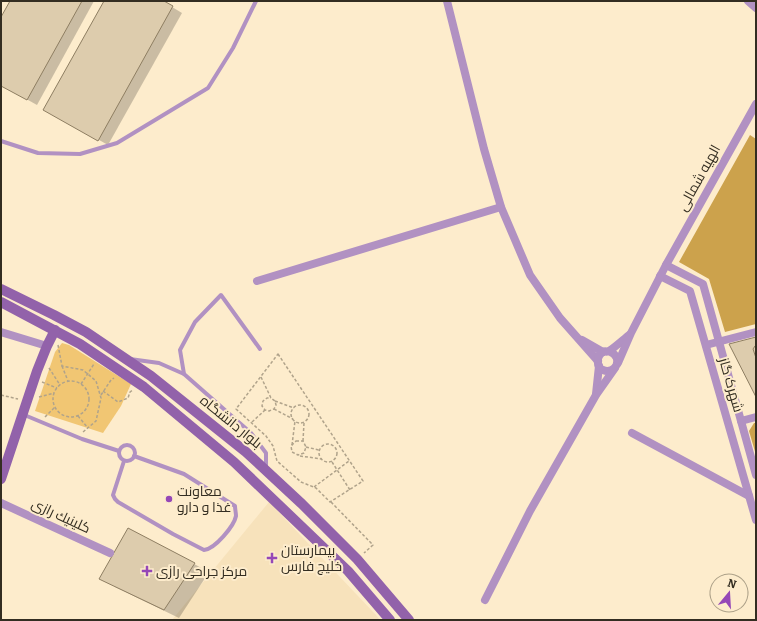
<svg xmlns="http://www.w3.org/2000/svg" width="757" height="621" font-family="Bitter,Cairo,serif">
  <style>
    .built { fill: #f7e2bb }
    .green { fill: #f1c673 }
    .forest { fill: #cca24c }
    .shadow { fill: #0003 }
    .building { fill: #ddccad; stroke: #8e7e62 }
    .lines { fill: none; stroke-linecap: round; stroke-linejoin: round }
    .path { stroke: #b0a38b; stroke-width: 1.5; stroke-dasharray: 3 2; stroke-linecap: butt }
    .lane { stroke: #b191c2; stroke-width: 4 }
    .street { stroke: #b191c2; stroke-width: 8 }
    .secondary { stroke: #9262aa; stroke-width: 10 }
    .poi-dot { fill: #9547b7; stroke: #fdeccc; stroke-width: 1.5 }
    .labels { text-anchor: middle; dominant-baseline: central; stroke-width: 4; stroke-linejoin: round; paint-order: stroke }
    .street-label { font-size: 14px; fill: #332d21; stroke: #fdeccc }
    .poi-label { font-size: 14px; fill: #332d21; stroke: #fdeccc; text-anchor: start }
  </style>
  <rect width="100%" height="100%" fill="#fdeccc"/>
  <!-- built -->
  <polygon class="built" points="269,502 376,615 380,620 172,620"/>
  <!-- green -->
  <polygon class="green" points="62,343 69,345 131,384 121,406 103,433 35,411 55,352"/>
  <!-- forest -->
  <g class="forest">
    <polygon points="750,135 756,139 756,324 725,332 709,279 679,262"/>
    <polygon points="754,423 756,423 756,455 749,431"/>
  </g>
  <!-- shadow -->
  <g class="shadow">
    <polygon points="11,1 94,1 37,105 1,85 1,19"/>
    <polygon points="105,1 162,1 182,13 108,145 44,109"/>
    <polygon points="129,529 209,572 179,618 115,587"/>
  </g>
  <!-- building -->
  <g class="building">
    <polygon points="10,1 82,1 27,100 1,86 1,17"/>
    <polygon points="104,1 164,1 173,6 98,141 43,110"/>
    <polygon points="756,337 756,397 729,344"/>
    <polygon points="755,346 756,346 756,358 753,349"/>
    <polygon points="128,528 195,563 164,610 99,579"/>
  </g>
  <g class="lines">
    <!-- path -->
    <g class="path">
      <polyline points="58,345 62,366 83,370 96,381 101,398 96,421 83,432"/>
      <polygon points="278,354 363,481 330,502 316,488 301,482 277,461 273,446 266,436 236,409"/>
      <polyline points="62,366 68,381"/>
      <polyline points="49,368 60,385"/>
      <polyline points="261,377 271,398 275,401 276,405 274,409 269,411 265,410 262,406 263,401 267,398 271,398"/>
      <circle cx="71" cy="399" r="18"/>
      <polyline points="42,382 57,388"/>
      <polyline points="81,384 94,364"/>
      <polyline points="103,391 118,402 128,398 130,392 133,390"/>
      <polyline points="1,395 18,399"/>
      <polyline points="101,395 111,380 114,378"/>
      <polyline points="39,397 54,393"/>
      <polyline points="275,401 294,408"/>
      <circle cx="300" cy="414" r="9"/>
      <polyline points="274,409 293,419"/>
      <polyline points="78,416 88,428"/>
      <polyline points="45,417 55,407"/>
      <polyline points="252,422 265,410"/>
      <polygon points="296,441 303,441 306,447 304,453 298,455 292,452 291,446"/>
      <polyline points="303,441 304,423"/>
      <circle cx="328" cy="453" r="9"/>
      <polyline points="292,445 295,421"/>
      <polyline points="306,447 319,450"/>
      <polyline points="300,456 322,459"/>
      <polyline points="332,462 350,490"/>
      <polyline points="314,487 349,461"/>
      <polyline points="331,502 373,545 364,553"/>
    </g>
    <!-- lane -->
    <g class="lane">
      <polyline points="1,141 38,153 80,154 117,143 208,88 233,48 256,1"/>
      <polyline points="130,359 159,363 184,374 251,433 266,453 266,468"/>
      <polyline points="184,374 180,350 195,322 221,295 260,349"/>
      <polyline points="22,414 82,439 119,451"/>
      <circle cx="127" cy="453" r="8"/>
      <path d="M 124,461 L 113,495 L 115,499 L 118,502 L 173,534 L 204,550 C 215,549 234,526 236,516 C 236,513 235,509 235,506 L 184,474 L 134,456"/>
    </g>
    <!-- street -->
    <g class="street">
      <polyline points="447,1 484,149 501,207 530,275 560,318 598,361"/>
      <polyline points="748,1 756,8"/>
      <polyline points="666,265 703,284 756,475"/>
      <polyline points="660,276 690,291 756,520"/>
      <polyline points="257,281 501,207"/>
      <polyline points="1,332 47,346"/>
      <polyline points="582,340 603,352"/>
      <polyline points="706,345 756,332"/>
      <path d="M 609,351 C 625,358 615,375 603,370 C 596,367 596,356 603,352 C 607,350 605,353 609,351 C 614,348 624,339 629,335"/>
      <polyline points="618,363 631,333 666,265 756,104"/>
      <polyline points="596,394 599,366"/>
      <polyline points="741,421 756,417"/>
      <polyline points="632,433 749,496"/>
      <polyline points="1,503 110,553"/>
      <polyline points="485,600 530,511 596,395 615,368"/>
    </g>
    <!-- secondary -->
    <g class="secondary">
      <polyline points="1,289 54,315 86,332 151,376 246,452 302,504 357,559 409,620"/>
      <polyline points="1,302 80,344 144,387 234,462 348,571 390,620"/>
      <polyline points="1,479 37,371 47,346 55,330"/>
    </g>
  </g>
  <!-- markers -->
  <g class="poi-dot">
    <circle cx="169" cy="499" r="4"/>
    <path d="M270 552h4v4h4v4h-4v4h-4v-4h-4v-4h4z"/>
    <path d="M145 565h4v4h4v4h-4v4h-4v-4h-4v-4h4z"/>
  </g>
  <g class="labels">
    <!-- street labels -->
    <g class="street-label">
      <text transform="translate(699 178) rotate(-61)">الهیه شمالی</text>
      <text transform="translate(731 385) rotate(74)">شهرک گاز</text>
      <text transform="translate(231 422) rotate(39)">بلوار دانشگاه</text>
      <text transform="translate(61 516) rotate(25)">كلينيك رازی</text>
    </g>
    <!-- poi labels -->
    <g class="poi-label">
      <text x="177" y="491">معاونت<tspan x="177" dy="16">غذا و دارو</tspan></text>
      <text x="281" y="550">بیمارستان<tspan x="281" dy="16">خلیج فارس</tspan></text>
      <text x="156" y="571">مرکز جراحی رازی</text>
    </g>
  </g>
  <!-- border -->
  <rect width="757" height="621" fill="none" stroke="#332d21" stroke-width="4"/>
  <!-- north arrow -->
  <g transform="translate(729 593) rotate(18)"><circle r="19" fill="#fdeccc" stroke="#aca088"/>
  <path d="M0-3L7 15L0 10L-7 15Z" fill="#9547b7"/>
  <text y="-6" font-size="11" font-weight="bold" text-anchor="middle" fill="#332d21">N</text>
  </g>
</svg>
